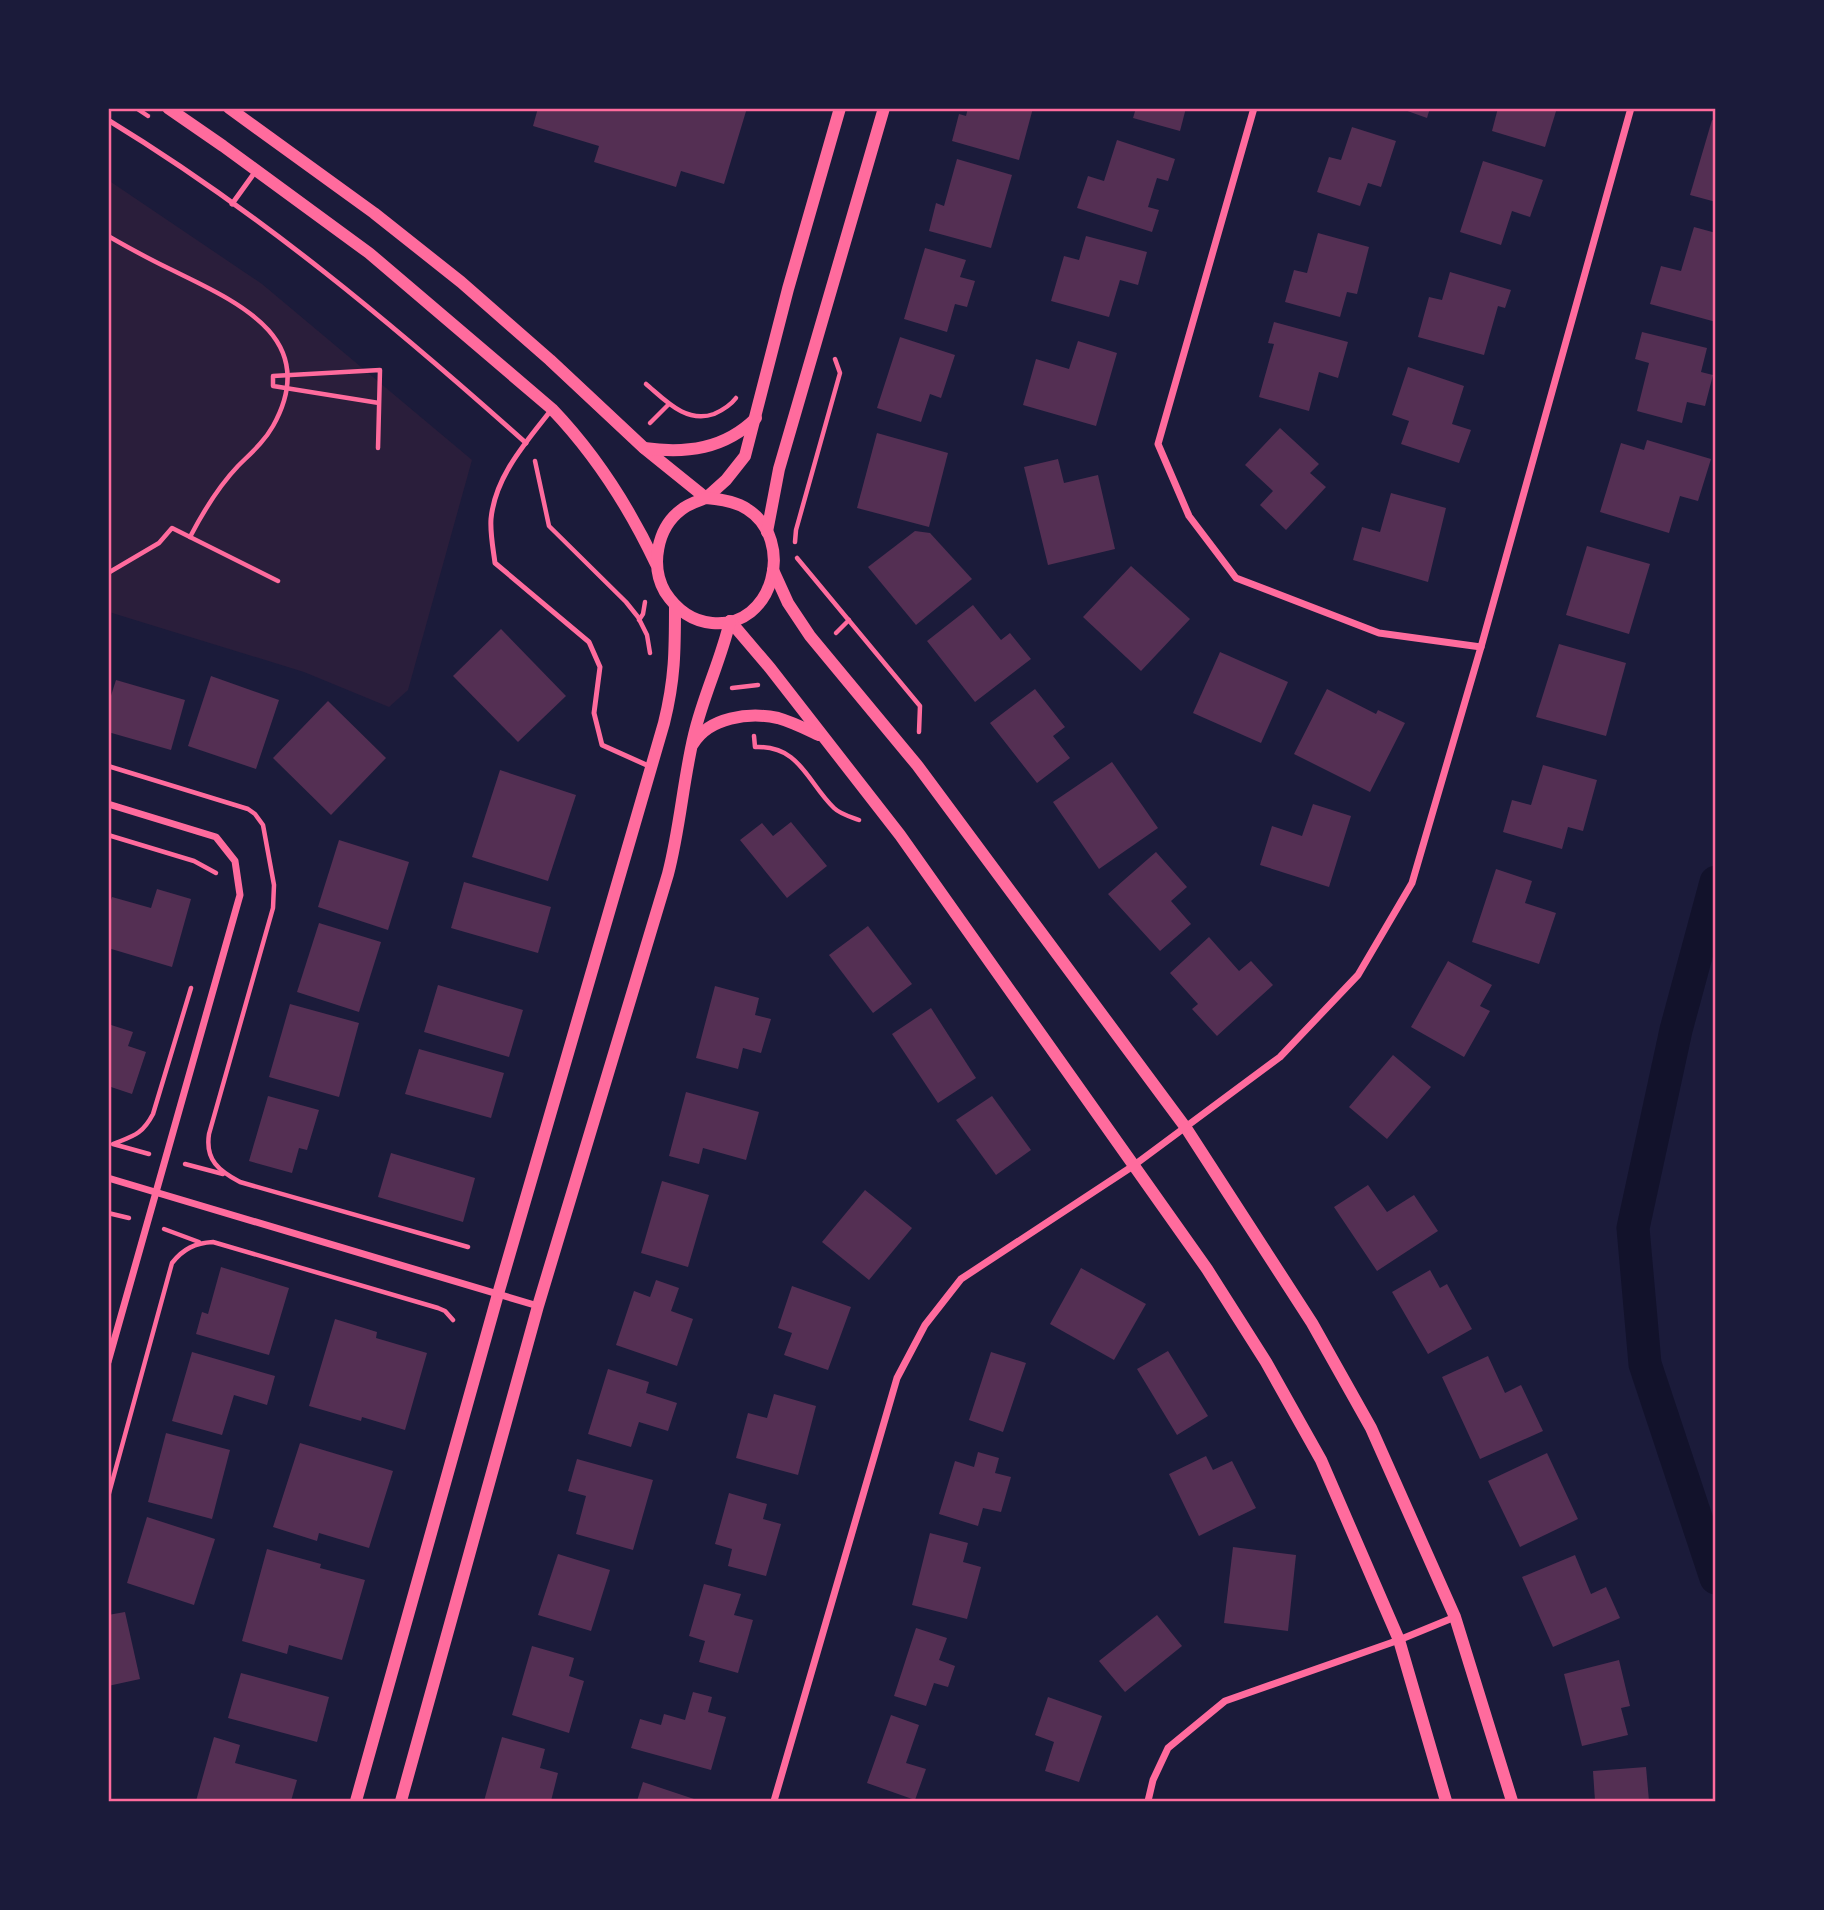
<svg xmlns="http://www.w3.org/2000/svg" width="1824" height="1910" font-family="'IBM Plex Sans',sans-serif">
  <style>
    .green { fill: #2a1e3b }
    .lines { fill: none; stroke-linecap: round; stroke-linejoin: round }
    .canal { stroke: #12122b; stroke-width: 33 }
    .building { fill: #542f53 }
    .path { stroke: #ff6b9d; stroke-width: 4.5 }
    .service { stroke: #ff6b9d; stroke-width: 5 }
    .minor { stroke: #ff6b9d; stroke-width: 7 }
    .tertiary { stroke: #ff6b9d; stroke-width: 12 }
    .neatline { fill: none; stroke: #ff6b9d; stroke-width: 2.5 }
  </style>
  <rect width="100%" height="100%" fill="#1b1b3a"/>
  <!-- green -->
  <polygon class="green" points="108,180 262,284 472,460 408,690 389,707 304,672 109,612"/>
  <g class="lines">
    <!-- canal -->
    <polyline class="canal" points="1716,882 1676,1030 1633,1228 1645,1364 1716,1578"/>
  </g>
  <!-- building -->
  <g class="building">
    <polygon points="538,108 747,108 724,184 681,171 676,187 594,162 599,146 533,126"/>
    <polygon points="968,108 1033,108 1019,160 952,141 959,114 966,116"/>
    <polygon points="1136,108 1186,108 1180,131 1133,118"/>
    <polygon points="1399,108 1430,108 1427,118"/>
    <polygon points="1498,108 1557,108 1545,147 1492,131"/>
    <polygon points="1712,120 1716,121 1716,202 1690,195"/>
    <polygon points="1352,127 1396,141 1381,187 1368,183 1360,206 1317,192 1329,157 1341,160"/>
    <polygon points="1117,140 1175,159 1168,181 1157,178 1148,207 1159,210 1152,232 1077,208 1088,176 1104,181"/>
    <polygon points="957,159 1012,175 991,248 929,231 936,203 944,206"/>
    <polygon points="1483,161 1543,180 1530,217 1512,211 1501,245 1460,232"/>
    <polygon points="1694,227 1716,233 1716,322 1650,304 1661,266 1681,271"/>
    <polygon points="1318,233 1369,247 1357,294 1347,292 1340,317 1285,302 1294,270 1307,273"/>
    <polygon points="1086,236 1147,252 1138,285 1120,280 1109,317 1051,301 1064,256 1079,260"/>
    <polygon points="925,248 966,260 960,277 975,281 967,307 955,304 947,332 904,319"/>
    <polygon points="1450,272 1511,290 1505,308 1498,306 1484,355 1418,337 1429,297 1442,300"/>
    <polygon points="1274,322 1348,342 1338,378 1319,372 1309,411 1259,397 1274,344 1268,343"/>
    <polygon points="1642,332 1707,348 1701,372 1713,375 1705,406 1687,402 1682,423 1637,411 1649,363 1635,359"/>
    <polygon points="900,337 955,355 941,398 930,394 921,422 877,408"/>
    <polygon points="1078,341 1117,353 1096,426 1023,405 1036,359 1069,369"/>
    <polygon points="1408,367 1464,386 1452,424 1471,430 1459,463 1401,444 1409,421 1392,415"/>
    <polygon points="1280,428 1319,464 1310,473 1326,487 1286,530 1260,505 1273,491 1245,465"/>
    <polygon points="877,433 948,453 929,527 857,508"/>
    <polygon points="1647,440 1711,459 1698,501 1680,496 1669,533 1600,512 1621,443 1644,450"/>
    <polygon points="1058,459 1064,483 1098,475 1115,549 1048,565 1024,467"/>
    <polygon points="1391,493 1446,508 1428,582 1353,560 1362,527 1380,532"/>
    <polygon points="915,531 930,533 972,579 916,625 868,567"/>
    <polygon points="1587,546 1650,564 1629,634 1566,615"/>
    <polygon points="1131,566 1190,619 1141,671 1083,617"/>
    <polygon points="973,605 1001,640 1010,633 1031,659 975,702 927,641"/>
    <polygon points="501,629 566,696 518,742 453,676"/>
    <polygon points="1559,644 1626,663 1606,736 1536,717"/>
    <polygon points="1220,652 1288,682 1261,743 1193,713"/>
    <polygon points="211,676 279,700 256,769 188,746"/>
    <polygon points="116,680 185,700 171,750 108,732 108,705"/>
    <polygon points="1035,689 1065,727 1053,736 1070,758 1037,783 990,723"/>
    <polygon points="1327,689 1376,714 1378,710 1405,723 1370,792 1294,754"/>
    <polygon points="328,701 386,758 331,815 273,758"/>
    <polygon points="1112,762 1158,828 1099,869 1053,802"/>
    <polygon points="1543,765 1597,780 1583,831 1568,827 1562,849 1503,832 1512,800 1531,805"/>
    <polygon points="500,770 576,795 548,881 472,857"/>
    <polygon points="1313,804 1351,816 1329,887 1260,865 1272,826 1302,836"/>
    <polygon points="791,822 827,866 787,898 740,840 762,823 773,836"/>
    <polygon points="339,840 409,862 388,930 318,907"/>
    <polygon points="1156,852 1187,887 1171,901 1191,924 1160,951 1108,894"/>
    <polygon points="1496,869 1532,881 1525,903 1556,913 1539,964 1472,942"/>
    <polygon points="464,882 551,907 538,953 451,928"/>
    <polygon points="157,889 191,899 172,967 108,948 108,909 112,897 151,908"/>
    <polygon points="319,923 381,942 359,1012 297,992"/>
    <polygon points="868,926 912,984 873,1013 829,955"/>
    <polygon points="1209,937 1239,971 1251,961 1273,985 1217,1036 1192,1009 1198,1004 1170,973"/>
    <polygon points="1448,961 1492,985 1480,1006 1490,1011 1464,1057 1411,1027"/>
    <polygon points="438,985 523,1010 509,1057 424,1032"/>
    <polygon points="715,986 759,998 755,1015 771,1019 761,1053 743,1048 738,1069 696,1058"/>
    <polygon points="290,1004 359,1023 339,1097 269,1077"/>
    <polygon points="931,1008 976,1078 938,1103 892,1034"/>
    <polygon points="108,1024 133,1032 128,1046 146,1052 132,1094 108,1086"/>
    <polygon points="419,1049 504,1073 491,1118 405,1094"/>
    <polygon points="1393,1055 1431,1087 1387,1139 1349,1107"/>
    <polygon points="686,1092 759,1112 746,1160 703,1148 699,1164 669,1156"/>
    <polygon points="268,1096 319,1110 307,1150 299,1148 292,1173 249,1161"/>
    <polygon points="992,1096 1031,1150 996,1175 956,1120"/>
    <polygon points="391,1153 475,1178 463,1222 378,1197"/>
    <polygon points="662,1181 709,1195 688,1267 641,1253"/>
    <polygon points="1368,1185 1387,1212 1414,1195 1438,1231 1377,1271 1334,1207"/>
    <polygon points="865,1190 912,1228 869,1280 822,1242"/>
    <polygon points="221,1267 289,1288 269,1355 196,1334 202,1312 208,1314"/>
    <polygon points="1081,1268 1146,1304 1114,1360 1050,1324"/>
    <polygon points="1430,1270 1440,1288 1447,1284 1472,1329 1428,1354 1392,1292"/>
    <polygon points="656,1280 679,1288 671,1311 693,1319 677,1366 616,1345 634,1291 650,1297"/>
    <polygon points="792,1286 851,1307 828,1370 784,1355 792,1333 778,1328"/>
    <polygon points="335,1319 377,1332 376,1338 427,1353 405,1430 362,1417 361,1421 309,1406"/>
    <polygon points="1168,1351 1208,1416 1177,1435 1137,1369"/>
    <polygon points="192,1352 275,1376 267,1405 234,1395 222,1435 172,1421"/>
    <polygon points="991,1352 1026,1363 1003,1432 969,1420"/>
    <polygon points="1488,1356 1505,1393 1521,1385 1543,1431 1480,1459 1442,1377"/>
    <polygon points="608,1369 649,1382 646,1393 677,1403 668,1431 639,1422 631,1447 588,1434"/>
    <polygon points="774,1394 816,1406 798,1475 736,1458 748,1413 767,1418"/>
    <polygon points="166,1433 230,1450 212,1519 148,1502"/>
    <polygon points="300,1443 393,1471 369,1548 319,1533 317,1541 273,1527"/>
    <polygon points="978,1452 999,1458 995,1473 1011,1477 1001,1512 983,1508 978,1526 939,1514 955,1461 974,1467"/>
    <polygon points="1547,1453 1578,1519 1520,1547 1488,1481"/>
    <polygon points="1206,1456 1213,1470 1232,1461 1256,1508 1199,1536 1169,1474"/>
    <polygon points="577,1459 653,1480 633,1550 576,1534 586,1496 568,1491"/>
    <polygon points="729,1493 767,1504 763,1519 781,1524 766,1576 728,1566 732,1549 715,1544"/>
    <polygon points="147,1517 215,1539 194,1605 127,1583"/>
    <polygon points="930,1533 968,1543 963,1562 981,1567 967,1619 912,1605"/>
    <polygon points="1233,1547 1296,1555 1288,1631 1224,1623"/>
    <polygon points="267,1549 321,1564 320,1568 365,1580 342,1660 289,1645 287,1654 242,1641"/>
    <polygon points="558,1554 610,1570 591,1631 538,1615"/>
    <polygon points="1575,1555 1591,1594 1606,1587 1620,1618 1553,1647 1522,1577"/>
    <polygon points="704,1584 741,1594 734,1615 753,1620 738,1673 699,1662 705,1641 689,1636"/>
    <polygon points="125,1612 140,1679 108,1686 108,1615"/>
    <polygon points="1157,1615 1182,1646 1125,1692 1099,1661"/>
    <polygon points="916,1628 947,1638 939,1660 955,1666 948,1687 934,1683 926,1706 894,1696"/>
    <polygon points="532,1646 574,1658 569,1676 584,1681 569,1733 512,1715"/>
    <polygon points="1619,1660 1630,1706 1621,1708 1628,1735 1582,1746 1564,1674"/>
    <polygon points="241,1673 329,1697 317,1742 228,1718"/>
    <polygon points="693,1692 712,1697 708,1712 726,1717 711,1770 631,1748 640,1719 661,1725 664,1714 685,1720"/>
    <polygon points="1048,1697 1102,1716 1079,1782 1045,1771 1054,1742 1035,1735"/>
    <polygon points="891,1715 919,1725 906,1763 926,1769 915,1800 867,1783"/>
    <polygon points="214,1737 240,1745 235,1763 297,1780 291,1801 196,1801"/>
    <polygon points="502,1737 545,1749 540,1768 558,1773 551,1801 484,1801"/>
    <polygon points="1646,1767 1649,1801 1595,1801 1593,1771"/>
    <polygon points="643,1782 700,1801 637,1801"/>
  </g>
  <g class="lines">
    <!-- path -->
    <g class="path">
      <polyline points="136,108 148,116"/>
      <path d="M 108,236 C 129,248 149,259 170,269 C 235,301 323,337 273,426 C 264,442 251,453 238,466 C 218,487 203,512 190,537"/>
      <path d="M 646,384 C 665,400 686,424 714,414 C 723,410 730,406 736,398"/>
      <polyline points="650,423 669,404"/>
      <polyline points="378,448 380,370 273,376 273,386 379,403"/>
      <polyline points="535,461 549,526 626,602 638,617 647,635 650,653"/>
      <polyline points="795,542 796,530 840,373 835,359"/>
      <polyline points="797,558 920,706 919,732"/>
      <polyline points="108,573 159,543 172,528 278,581"/>
      <polyline points="639,620 643,614 645,602"/>
      <polyline points="836,633 849,620"/>
      <polyline points="732,688 758,685"/>
      <path d="M 754,736 L 755,747 C 800,745 807,782 834,808 C 840,814 851,817 859,820"/>
      <path d="M 108,766 L 248,809 L 255,814 L 263,825 L 274,885 L 273,908 L 209,1134 C 205,1160 219,1171 240,1182 L 468,1247"/>
      <polyline points="108,835 194,861 216,873"/>
      <path d="M 149,1154 L 113,1144 C 133,1136 142,1135 153,1114 L 191,988"/>
      <polyline points="185,1164 223,1174"/>
      <polyline points="108,1213 129,1218"/>
      <polyline points="108,1229 108,1247"/>
      <polyline points="164,1229 199,1242"/>
      <path d="M 108,1497 L 172,1263 C 183,1249 195,1243 213,1242 L 438,1308 L 445,1311 L 453,1320"/>
    </g>
    <!-- service -->
    <g class="service">
      <path d="M 108,120 C 259,212 395,326 526,443"/>
      <polyline points="232,204 255,172"/>
      <path d="M 552,409 C 527,441 495,476 491,519 C 490,533 493,548 495,563 L 589,642 L 600,667 L 594,713 L 602,745 L 651,767"/>
    </g>
    <!-- minor -->
    <g class="minor">
      <polyline points="1254,108 1158,444 1189,516 1236,578 1379,633 1481,647"/>
      <polyline points="108,804 216,837 235,861 240,895 108,1362"/>
      <polyline points="108,1178 538,1306"/>
      <polyline points="774,1801 897,1378 925,1325 961,1279 1133,1166 1280,1057 1358,975 1412,883 1481,647 1631,108"/>
      <polyline points="1148,1801 1153,1780 1168,1748 1225,1701 1399,1640 1455,1617"/>
    </g>
    <!-- tertiary -->
    <g class="tertiary">
      <path d="M 168,108 L 223,146 L 369,253 L 552,409 C 596,455 629,507 656,564"/>
      <polyline points="229,108 374,213 461,282 550,360 644,448 706,498"/>
      <path d="M 644,448 C 686,454 725,449 756,418"/>
      <polyline points="706,498 726,480 745,456 788,289 840,108"/>
      <path d="M 706,498 C 719,499 735,501 747,509 C 796,540 774,629 712,623 C 691,621 676,609 665,592 C 650,566 657,528 681,510 C 688,504 698,501 706,498 Z"/>
      <polyline points="767,532 779,469 884,108"/>
      <polyline points="773,570 788,603 810,636 917,765 1186,1128 1312,1323 1371,1428 1455,1617 1512,1801"/>
      <polyline points="730,621 770,668 900,835 1207,1269 1266,1362 1321,1460 1399,1640 1446,1801"/>
      <path d="M 693,744 C 709,717 749,712 778,718 C 792,722 806,729 819,735"/>
      <path d="M 356,1801 L 498,1294 L 664,723 C 675,679 675,650 675,606"/>
      <path d="M 401,1801 L 538,1306 L 668,874 C 680,828 683,781 694,735 C 703,696 721,660 730,621"/>
    </g>
  </g>
  <!-- border -->
  <rect width="1824" height="1910" fill="none" stroke="#1b1b3a" stroke-width="220"/>
  <rect x="110" y="110" width="1604" height="1690" class="neatline"/>
</svg>
